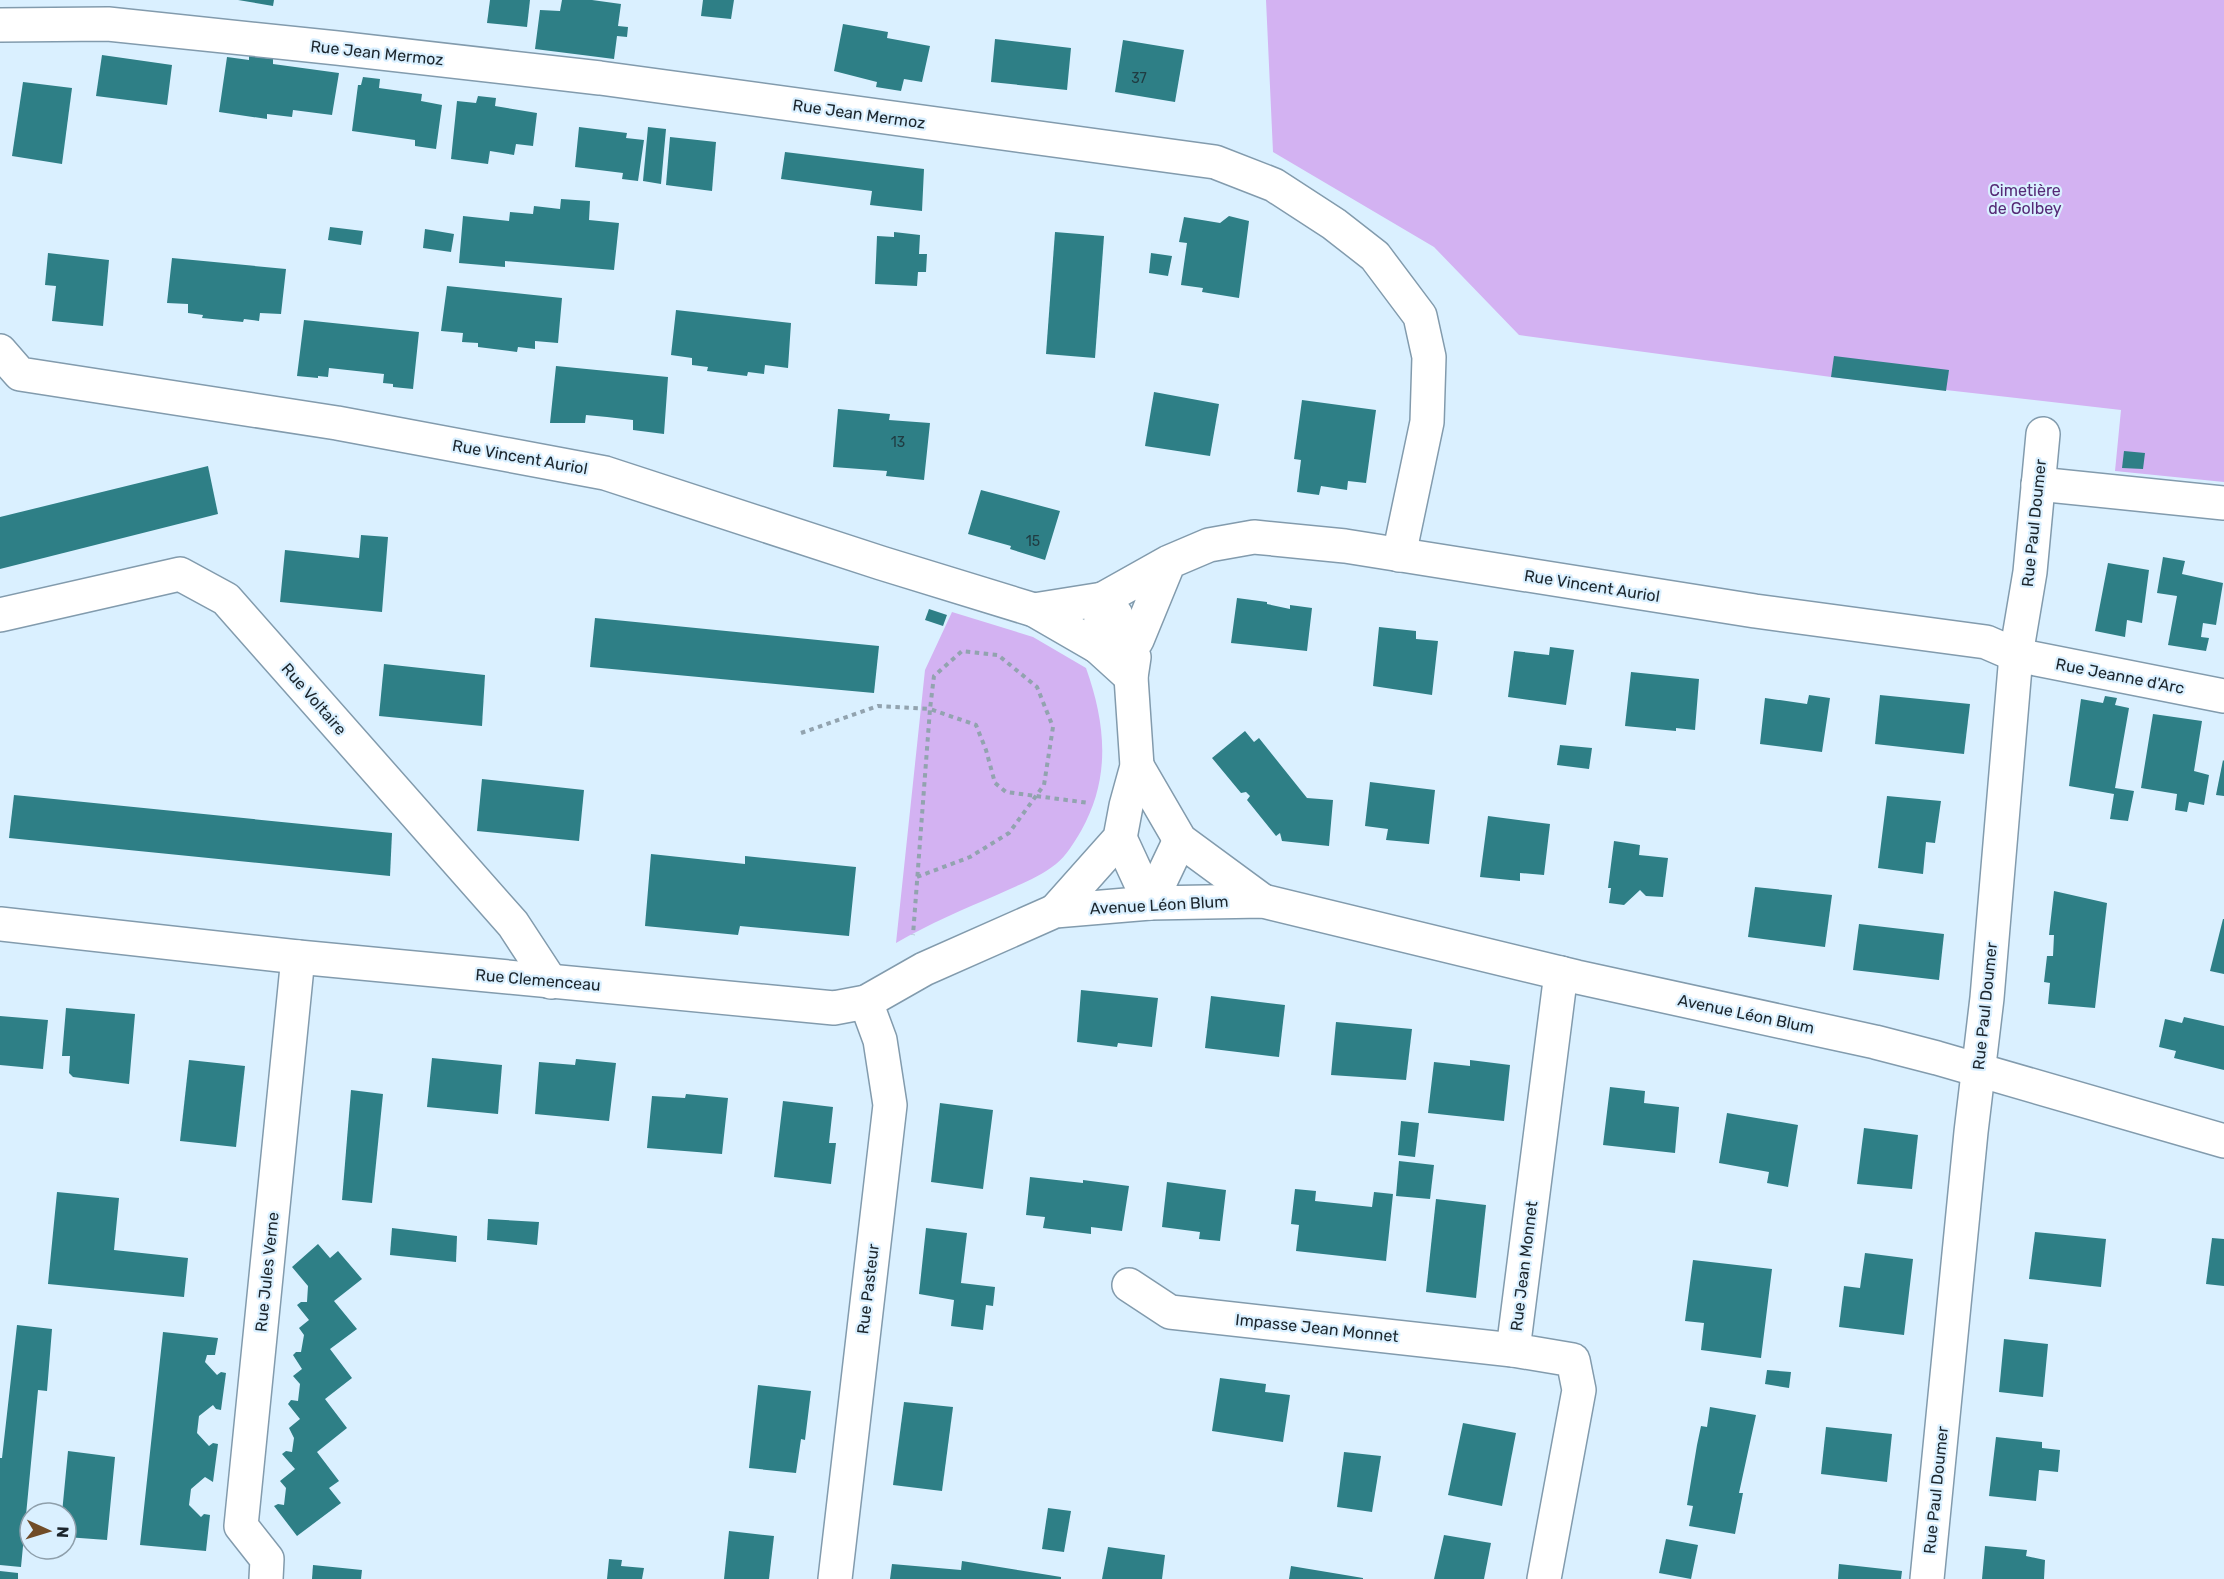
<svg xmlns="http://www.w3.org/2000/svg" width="2224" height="1579" font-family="Rubik,sans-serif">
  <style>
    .green { fill: #d3b2f2 }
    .building { fill: #2e7f86 }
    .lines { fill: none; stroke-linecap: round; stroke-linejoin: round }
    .minor-casing { stroke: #829bad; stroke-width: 36 }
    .path { stroke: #92a3af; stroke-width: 4; stroke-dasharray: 4.5 4.5; stroke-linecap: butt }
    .minor { stroke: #fff; stroke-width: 33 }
    .labels { text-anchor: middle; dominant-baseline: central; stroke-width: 4.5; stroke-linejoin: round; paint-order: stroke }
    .number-label { font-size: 14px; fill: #203c42 }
    .street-label { font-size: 16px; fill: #1b252c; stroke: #daf0ff }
    .park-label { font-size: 16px; fill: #552a76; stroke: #daf0ff }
  </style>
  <rect width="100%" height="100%" fill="#daf0ff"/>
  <!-- green -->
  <g class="green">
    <polygon points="1266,0 2224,0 2224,482 2115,471 2121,410 1831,377 1519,335 1434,247 1273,152"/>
    <path d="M 952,612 L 1033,637 L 1086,668 C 1106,724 1111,778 1081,831 C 1074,843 1066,856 1056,864 C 1040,877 1018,885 999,894 C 964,909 929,924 896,943 L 925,670 Z"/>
  </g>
  <!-- building -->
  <g class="building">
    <polygon points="238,0 274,0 273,6"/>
    <polygon points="490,0 530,0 527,27 487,23"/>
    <polygon points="562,0 592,0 621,4 618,26 628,27 627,37 617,36 614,59 535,49 540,10 560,11"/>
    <polygon points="703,0 734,0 731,19 701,16"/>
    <polygon points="843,24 888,32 887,38 930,46 922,82 904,79 901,91 876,87 877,82 834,71"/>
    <polygon points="995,39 1071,48 1067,90 991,82"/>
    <polygon points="1123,40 1184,50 1175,102 1115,92"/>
    <polygon points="102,55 172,65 167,105 96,96"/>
    <polygon points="249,56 273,59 273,64 339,73 332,115 293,110 292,117 267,114 267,119 219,112 227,57 249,60"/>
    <polygon points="363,77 380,79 379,88 422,94 421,101 442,105 436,149 415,146 415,140 352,131 358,85 361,85"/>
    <polygon points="23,82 72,88 62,164 12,156"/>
    <polygon points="478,96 496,98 495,106 537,113 533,146 516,144 514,155 490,151 488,164 451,159 457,101 476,103"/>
    <polygon points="579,127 627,133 626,138 644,140 638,181 622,179 623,173 575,167"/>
    <polygon points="648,127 666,129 661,184 643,181"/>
    <polygon points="670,137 716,142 712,191 666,185"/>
    <polygon points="785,152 924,169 922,211 870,205 872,191 781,179"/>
    <polygon points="561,199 590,201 589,220 619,223 614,270 505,261 505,267 459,263 463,216 509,221 510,212 533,214 534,206 560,209"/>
    <polygon points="1229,216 1249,221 1239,298 1202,292 1203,288 1181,285 1187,243 1179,242 1184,217 1220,223"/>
    <polygon points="330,227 363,231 361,245 328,240"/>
    <polygon points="425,229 454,234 451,252 423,248"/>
    <polygon points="894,232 920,235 919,254 927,254 926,272 918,272 917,286 875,284 877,236 894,237"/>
    <polygon points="1055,232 1104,236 1095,358 1046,354"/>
    <polygon points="48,253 109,260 103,326 52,321 56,286 45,285"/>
    <polygon points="1151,253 1172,256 1168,276 1149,273"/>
    <polygon points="172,258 286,269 281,314 260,313 259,321 244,319 243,322 202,318 203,315 188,313 188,304 167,303"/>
    <polygon points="447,286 562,298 558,343 535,341 535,349 518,347 517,352 478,347 478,343 462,342 463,333 441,331"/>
    <polygon points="676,310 791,323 788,368 765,365 764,374 748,372 747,376 707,371 708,367 692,365 692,358 671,355"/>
    <polygon points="304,320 419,332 413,389 393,387 393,384 383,383 384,374 329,368 328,377 318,376 318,378 297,376"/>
    <polygon points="1834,356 1949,370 1946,391 1831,377"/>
    <polygon points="556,366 668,377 664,434 633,430 633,420 607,417 586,415 585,423 550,423"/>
    <polygon points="1154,392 1219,404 1210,456 1145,446"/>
    <polygon points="1302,400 1376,410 1366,483 1348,481 1347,490 1321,486 1319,495 1297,492 1301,460 1294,459"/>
    <polygon points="838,409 890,414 889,420 930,423 924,480 886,476 887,471 833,467"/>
    <polygon points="2124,451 2145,453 2143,469 2122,468"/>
    <polygon points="208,466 218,514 0,569 0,517"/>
    <polygon points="981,490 1060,511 1045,560 1010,549 1011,546 968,534"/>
    <polygon points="361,535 388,537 382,612 280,602 285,550 359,558"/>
    <polygon points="2163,557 2185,561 2182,574 2223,583 2216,625 2203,623 2201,637 2209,638 2206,651 2168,645 2177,596 2157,593"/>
    <polygon points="2108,563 2149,570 2142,623 2127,620 2125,637 2095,631"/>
    <polygon points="1237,598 1267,602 1267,604 1290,609 1290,605 1312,608 1307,651 1231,643"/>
    <polygon points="929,609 947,615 943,626 925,620"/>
    <polygon points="595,618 879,646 874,693 590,667"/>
    <polygon points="1379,627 1416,631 1416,639 1438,641 1432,695 1373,686"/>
    <polygon points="1550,647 1574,650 1566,705 1508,697 1514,651 1549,655"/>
    <polygon points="384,664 485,675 482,726 379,716"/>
    <polygon points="1631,672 1699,679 1695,730 1676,728 1676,731 1625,726"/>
    <polygon points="1809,695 1830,698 1822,752 1760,744 1765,698 1807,704"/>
    <polygon points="1880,695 1970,704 1964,754 1875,744"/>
    <polygon points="2105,696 2117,698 2115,705 2129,708 2115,788 2134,791 2128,821 2110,819 2114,794 2069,786 2081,699 2103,703"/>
    <polygon points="2153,714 2202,721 2194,771 2209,775 2204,805 2189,802 2187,812 2175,810 2177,794 2141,788"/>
    <polygon points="1245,731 1254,742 1259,738 1307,798 1333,800 1329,846 1282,841 1280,833 1276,836 1247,800 1250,796 1246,792 1241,793 1212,758"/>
    <polygon points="1560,745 1592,748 1589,769 1557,765"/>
    <polygon points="2223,760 2224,761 2224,796 2216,795"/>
    <polygon points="482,779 584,790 579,841 477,831"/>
    <polygon points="1370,782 1435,790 1429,844 1386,840 1388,829 1365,826"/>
    <polygon points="14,795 392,833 390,876 9,838"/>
    <polygon points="1887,796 1941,801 1935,843 1926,842 1923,874 1878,868"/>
    <polygon points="1488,816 1550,824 1544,875 1520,873 1520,881 1480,877"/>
    <polygon points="1614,841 1640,845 1639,855 1668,858 1663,897 1646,896 1640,890 1624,905 1609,903 1611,888 1608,888"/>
    <polygon points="651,854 745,864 745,856 856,867 849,936 740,926 738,935 645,926"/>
    <polygon points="1755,887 1832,895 1825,947 1748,937"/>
    <polygon points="2054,891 2107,903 2095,1008 2048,1004 2050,983 2044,982 2047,956 2053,956 2054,935 2049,935"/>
    <polygon points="2223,919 2224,919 2224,974 2210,971"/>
    <polygon points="1859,924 1944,934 1939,980 1853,970"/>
    <polygon points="1081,990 1158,998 1152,1047 1118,1043 1117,1047 1077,1042"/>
    <polygon points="1211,996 1285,1005 1279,1057 1205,1048"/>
    <polygon points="66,1008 135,1014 129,1084 73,1077 69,1073 70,1056 62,1056"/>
    <polygon points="0,1016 48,1020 43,1069 0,1065"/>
    <polygon points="2184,1017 2224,1026 2224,1070 2174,1058 2176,1051 2159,1047 2165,1019 2182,1023"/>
    <polygon points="1336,1022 1412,1029 1406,1080 1331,1075"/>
    <polygon points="432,1058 502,1065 498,1114 427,1107"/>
    <polygon points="576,1059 616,1063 609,1121 535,1114 539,1062 575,1065"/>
    <polygon points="189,1060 245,1066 236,1147 180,1141"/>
    <polygon points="1470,1060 1510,1065 1504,1121 1428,1113 1434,1062 1470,1066"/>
    <polygon points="1610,1087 1645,1091 1644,1103 1679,1107 1675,1153 1603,1145"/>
    <polygon points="351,1090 383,1094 372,1203 342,1200"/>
    <polygon points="686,1094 728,1098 722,1154 647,1148 652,1096 685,1098"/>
    <polygon points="783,1101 833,1107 829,1143 836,1143 831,1184 774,1177"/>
    <polygon points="940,1103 993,1110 983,1189 931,1182"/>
    <polygon points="1727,1113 1798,1125 1788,1187 1767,1183 1769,1172 1719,1163"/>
    <polygon points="1401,1121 1419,1123 1415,1157 1398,1155"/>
    <polygon points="1864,1128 1918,1135 1912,1189 1857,1184"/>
    <polygon points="1399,1161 1434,1165 1430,1199 1396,1196"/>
    <polygon points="1030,1177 1083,1183 1083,1180 1129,1186 1122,1231 1091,1227 1091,1234 1043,1228 1045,1217 1026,1215"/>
    <polygon points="1167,1182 1226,1190 1220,1241 1199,1239 1200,1232 1162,1227"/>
    <polygon points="1295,1189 1316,1191 1315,1201 1372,1207 1374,1192 1393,1194 1386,1261 1296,1251 1299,1225 1291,1224"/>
    <polygon points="57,1192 119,1198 114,1250 188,1258 184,1297 48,1284"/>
    <polygon points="1436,1199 1486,1205 1476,1298 1426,1292"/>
    <polygon points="488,1219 539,1222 537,1245 487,1240"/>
    <polygon points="392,1228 457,1236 456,1262 390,1255"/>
    <polygon points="926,1228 967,1233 961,1283 995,1287 993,1306 986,1305 983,1330 951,1326 954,1300 919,1294"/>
    <polygon points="2035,1232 2106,1239 2101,1287 2029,1279"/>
    <polygon points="2212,1238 2224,1239 2224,1286 2206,1284"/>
    <polygon points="318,1244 330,1258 338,1251 362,1279 334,1301 357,1329 330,1349 352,1378 325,1399 347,1428 317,1452 339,1481 329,1488 341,1503 297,1536 274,1506 278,1504 284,1505 286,1488 280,1481 295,1469 282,1454 286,1451 292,1452 294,1438 289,1428 300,1419 288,1404 291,1400 298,1401 300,1384 293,1376 302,1369 293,1355 296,1352 301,1352 304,1335 299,1328 309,1320 297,1305 301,1302 307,1302 308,1286 292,1267"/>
    <polygon points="1865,1253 1913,1259 1904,1335 1839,1327 1844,1286 1860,1288"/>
    <polygon points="1693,1260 1772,1269 1761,1358 1701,1350 1704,1323 1685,1321"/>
    <polygon points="17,1325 52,1329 47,1391 38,1390 21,1567 0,1565 0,1458 2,1458"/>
    <polygon points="163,1332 218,1338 215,1355 207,1355 205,1362 217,1375 221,1372 226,1373 221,1410 216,1409 213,1405 199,1416 197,1433 209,1446 213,1443 218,1444 213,1482 205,1477 191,1489 189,1505 201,1517 204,1514 210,1515 206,1551 140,1545"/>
    <polygon points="2004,1339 2048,1344 2043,1397 1999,1392"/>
    <polygon points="1767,1370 1791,1372 1789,1388 1765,1384"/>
    <polygon points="1220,1378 1266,1384 1265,1392 1290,1395 1283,1442 1212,1431"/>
    <polygon points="758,1385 811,1391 805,1440 801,1439 796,1473 749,1468"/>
    <polygon points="904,1402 953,1407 942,1491 893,1485"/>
    <polygon points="1710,1407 1756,1415 1739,1493 1743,1493 1735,1534 1689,1526 1693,1506 1687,1505 1697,1445 1701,1426 1707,1427"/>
    <polygon points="1463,1423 1516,1433 1502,1506 1448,1495"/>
    <polygon points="1826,1427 1892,1434 1887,1482 1821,1474"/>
    <polygon points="1996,1437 2042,1442 2042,1448 2060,1450 2058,1472 2039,1470 2036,1501 1989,1496"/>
    <polygon points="68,1451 115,1457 107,1540 66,1537 66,1513 62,1513"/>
    <polygon points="1344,1452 1381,1456 1372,1512 1337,1507"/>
    <polygon points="1048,1508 1071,1511 1064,1552 1042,1549"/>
    <polygon points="729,1531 774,1536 769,1579 724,1579"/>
    <polygon points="1444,1535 1491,1543 1484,1579 1434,1579"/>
    <polygon points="1666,1539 1698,1545 1691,1579 1659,1573"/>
    <polygon points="1985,1546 2027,1550 2026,1556 2045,1560 2044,1579 1982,1579"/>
    <polygon points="1108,1547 1165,1555 1162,1579 1102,1579"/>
    <polygon points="609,1559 622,1560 621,1566 644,1568 642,1579 607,1579"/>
    <polygon points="962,1561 1061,1577 1061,1579 890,1579 892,1564 961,1570"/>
    <polygon points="1839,1564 1902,1571 1901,1579 1838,1579"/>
    <polygon points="313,1565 362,1570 361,1579 312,1579"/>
    <polygon points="1291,1566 1363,1578 1363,1579 1289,1579"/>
    <polygon points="0,1571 18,1573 18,1579 0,1579"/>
  </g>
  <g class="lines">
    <!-- minor casing -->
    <g class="minor-casing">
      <g id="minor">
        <polyline points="0,25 108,24 337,48 600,78 1215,162 1274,185 1334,224 1375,256 1420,316 1429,357 1427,422 1399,555"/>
        <polyline points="0,351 20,374 337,423 605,473 881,563 1034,610 1098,647 1131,677"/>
        <polyline points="2038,484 2224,503"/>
        <polyline points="1169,562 1137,640 1098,647 1103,599 1169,562 1209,545 1254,537 1345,546 1755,611 1986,642 2016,655 2224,696"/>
        <polyline points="1034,610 1103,599 1116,615"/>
        <polyline points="0,615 180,574 226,599 513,924 551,982"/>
        <polyline points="1137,766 1180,840 1263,901"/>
        <polyline points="1120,838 1150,903"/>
        <polyline points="1150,903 1180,840"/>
        <polyline points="1055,911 1120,838 1126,806 1137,766 1131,677 1134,657"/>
        <polyline points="0,924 298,957 834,1008 866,1002 924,969 1055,911 1150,903 1263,901 1577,977 1875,1042 1937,1058 2224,1141"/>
        <polyline points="1129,1285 1170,1312 1513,1350"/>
        <polyline points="266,1579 267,1559 241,1526 298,957"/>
        <polyline points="835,1579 890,1105 880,1040 866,1002"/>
        <polyline points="1544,1579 1579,1390 1573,1360 1513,1350 1561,973"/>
        <polyline points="1927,1579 1971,1132 1987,998 2016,655 2030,572 2043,434"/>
      </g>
    </g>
    <!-- path -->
    <g class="path">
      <polyline points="801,733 878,706 930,709 913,935"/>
      <polyline points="917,877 970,857 1009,833 1044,785 1053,727 1037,687 998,655 962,651 934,676 930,709 976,725 986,750 995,783 1006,792 1089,803"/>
    </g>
    <!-- minor -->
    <use href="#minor" class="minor"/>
  </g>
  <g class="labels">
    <!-- number labels -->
    <g class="number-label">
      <text x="1139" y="78">37</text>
      <text x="898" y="442">13</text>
      <text x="1033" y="541">15</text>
    </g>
    <!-- street labels -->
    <g class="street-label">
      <text transform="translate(377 53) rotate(6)">Rue Jean Mermoz</text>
      <text transform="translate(859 114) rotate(8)">Rue Jean Mermoz</text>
      <text transform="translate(520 457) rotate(10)">Rue Vincent Auriol</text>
      <text transform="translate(2034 523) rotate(-84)">Rue Paul Doumer</text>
      <text transform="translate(1592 586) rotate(9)">Rue Vincent Auriol</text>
      <text transform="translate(2120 676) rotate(11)">Rue Jeanne d'Arc</text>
      <text transform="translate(314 699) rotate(49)">Rue Voltaire</text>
      <text transform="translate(1159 905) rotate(-3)">Avenue Léon Blum</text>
      <text transform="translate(538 980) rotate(5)">Rue Clemenceau</text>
      <text transform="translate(1985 1006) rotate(-84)">Rue Paul Doumer</text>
      <text transform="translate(1746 1014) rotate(12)">Avenue Léon Blum</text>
      <text transform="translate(1524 1266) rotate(-83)">Rue Jean Monnet</text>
      <text transform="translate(267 1272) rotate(-84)">Rue Jules Verne</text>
      <text transform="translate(868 1289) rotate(-83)">Rue Pasteur</text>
      <text transform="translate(1317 1328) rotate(6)">Impasse Jean Monnet</text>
      <text transform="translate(1936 1490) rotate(-84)">Rue Paul Doumer</text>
    </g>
    <!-- park labels -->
    <g class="park-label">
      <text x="2025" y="190">Cimetière<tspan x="2025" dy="18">de Golbey</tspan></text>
    </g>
  </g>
  <!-- north arrow -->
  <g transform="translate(48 1531) rotate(94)"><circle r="28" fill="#daf0ff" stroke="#8e9fab" stroke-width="1.5"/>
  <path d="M0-4.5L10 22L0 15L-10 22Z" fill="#714c27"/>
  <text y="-9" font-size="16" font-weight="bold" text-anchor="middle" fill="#1b252c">N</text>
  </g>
</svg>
